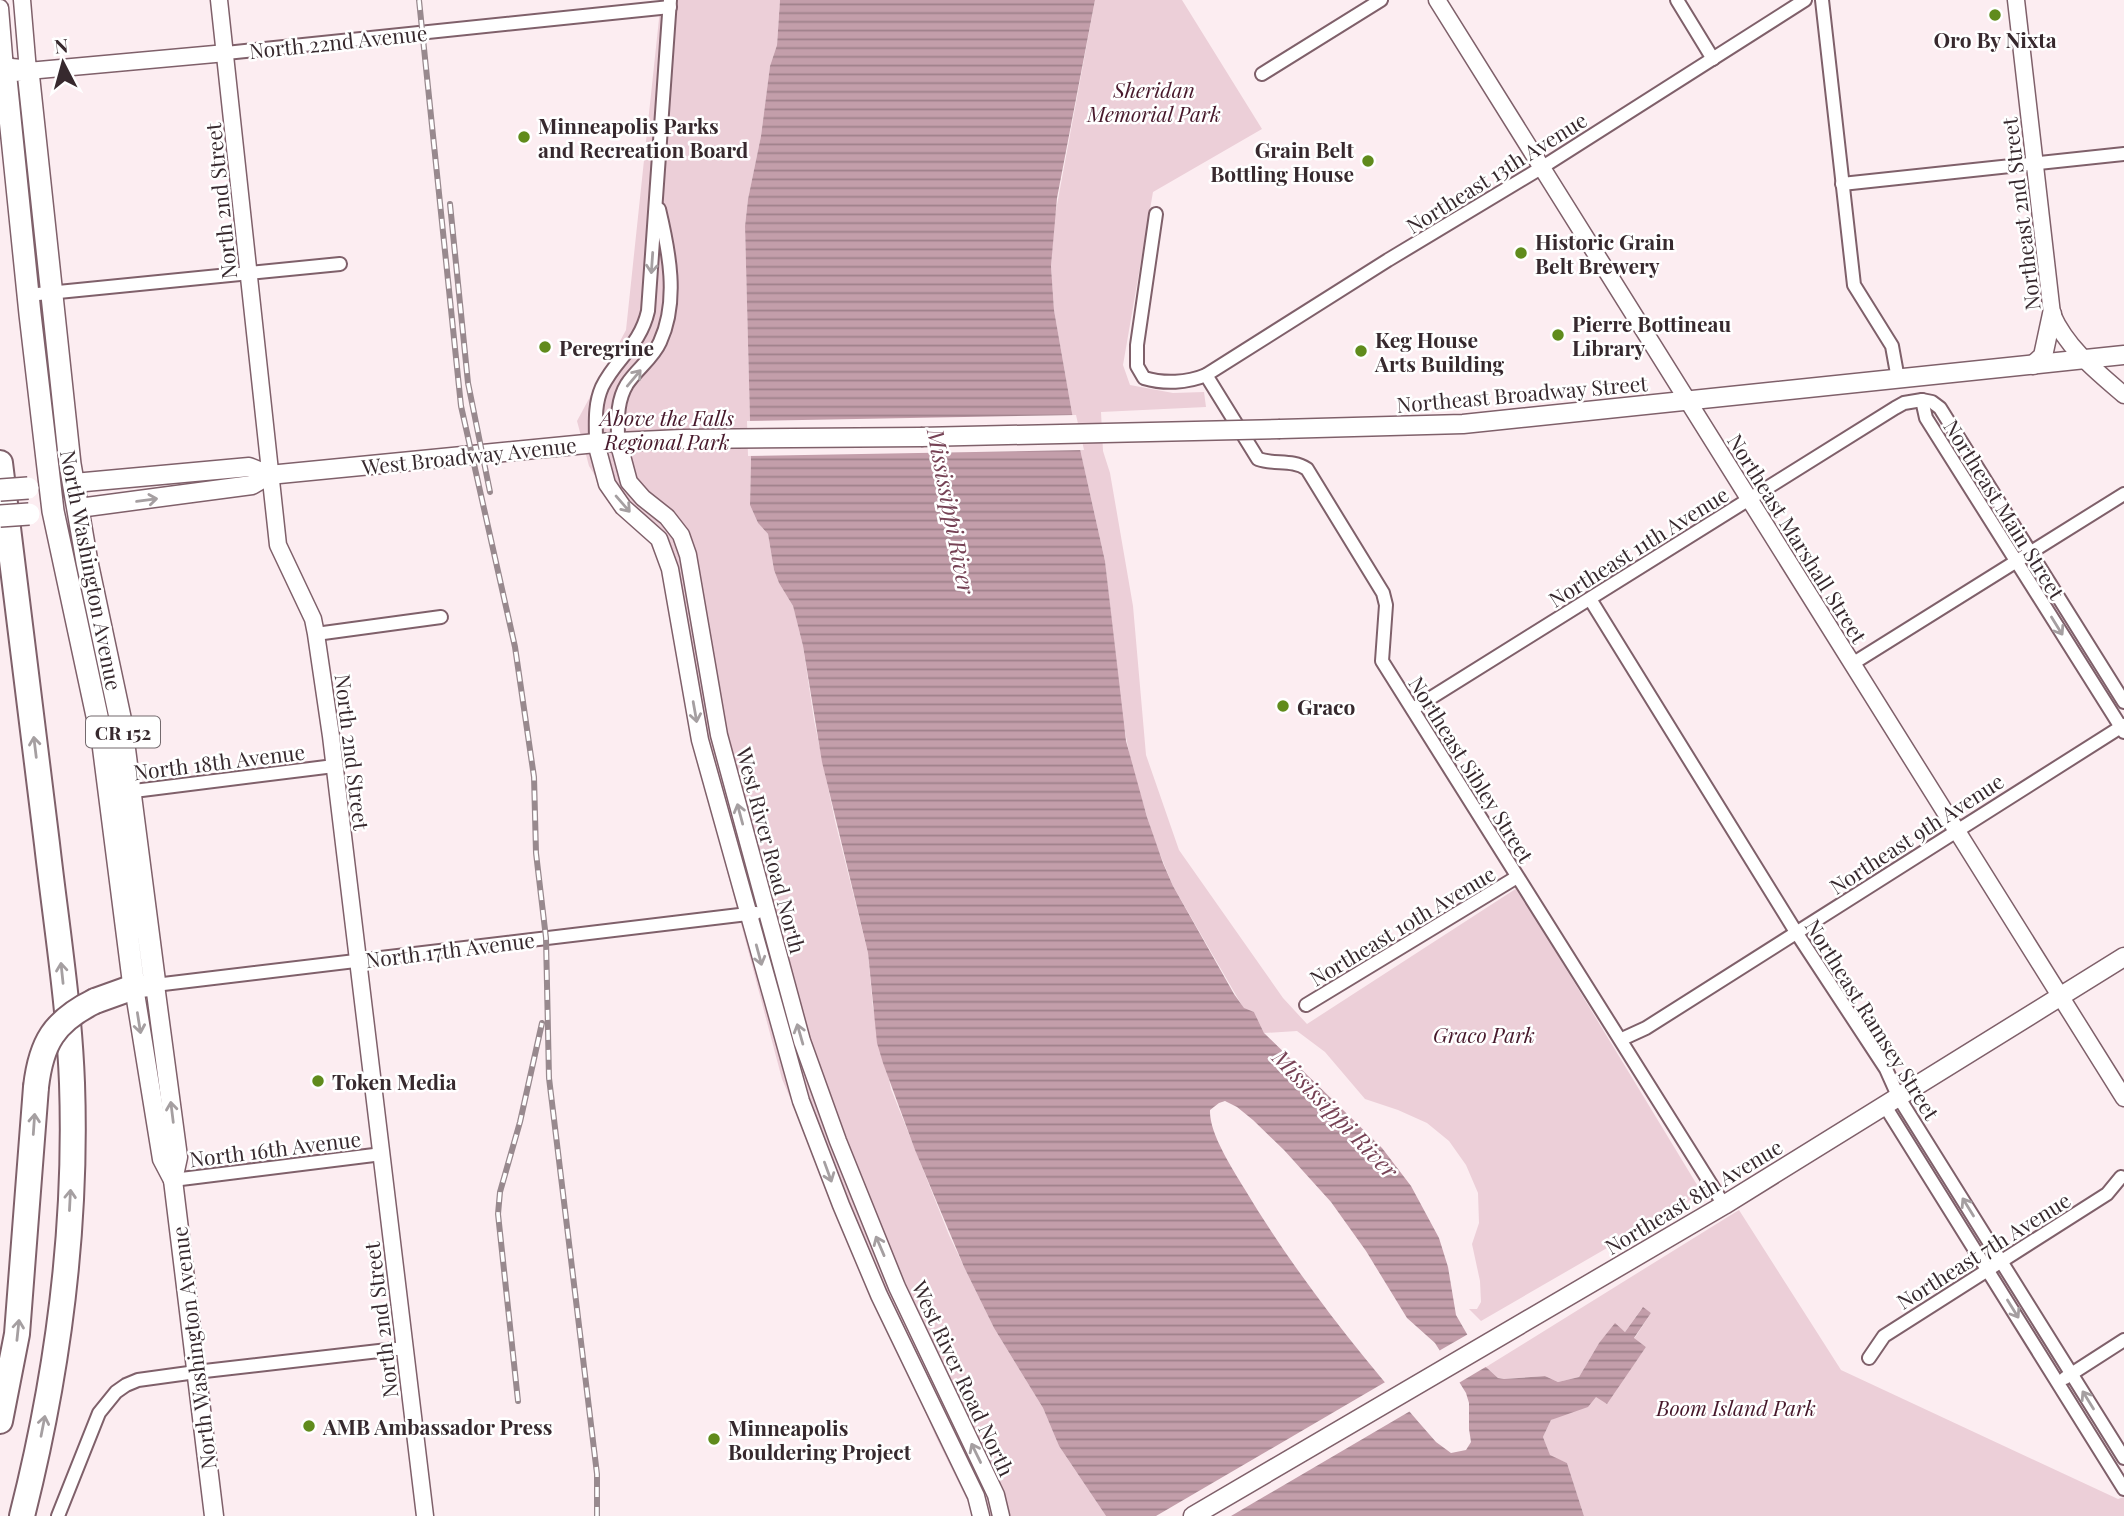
<svg xmlns="http://www.w3.org/2000/svg" width="2124" height="1516" font-family="'Playfair Display',serif">
  <style>
    .green { fill: #eccfd8 }
    .water { fill: url(#water-rules); fill-rule: evenodd }
    .pier { fill: #fcedf1 }
    .lines { fill: none; stroke-linecap: round; stroke-linejoin: round }
    .minor-casing { stroke: #7f606a; stroke-width: 16 }
    .tertiary-casing { stroke: #7f606a; stroke-width: 19 }
    .secondary-casing { stroke: #7f606a; stroke-width: 21 }
    .primary-casing { stroke: #7f606a; stroke-width: 24 }
    .motorway-casing { stroke: #7f606a; stroke-width: 28 }
    .minor { stroke: #fff; stroke-width: 12 }
    .tertiary { stroke: #fff; stroke-width: 16 }
    .secondary { stroke: #fff; stroke-width: 18 }
    .primary { stroke: #fff; stroke-width: 21 }
    .motorway { stroke: #fff; stroke-width: 24 }
    .rail-casing { stroke: #98898e; stroke-width: 6 }
    .rail { stroke: #fff; stroke-width: 3.5; stroke-dasharray: 10; stroke-linecap: butt }
    .secondary-bridge-casing { stroke: #7f606a; stroke-width: 21; stroke-linecap: butt }
    .primary-bridge-casing { stroke: #7f606a; stroke-width: 24; stroke-linecap: butt }
    .motorway-bridge-casing { stroke: #7f606a; stroke-width: 28; stroke-linecap: butt }
    .secondary-bridge { stroke: #fff; stroke-width: 18 }
    .primary-bridge { stroke: #fff; stroke-width: 21 }
    .motorway-bridge { stroke: #fff; stroke-width: 24 }
    .oneway { stroke: #a59fa1 }
    .poi-dot { fill: #608b1c; stroke: #fff; stroke-width: 2.5 }
    .labels { text-anchor: middle; dominant-baseline: central; stroke-width: 5; stroke-linejoin: round; paint-order: stroke }
    .shield { fill: #fff; stroke: #73696d; stroke-width: 2 }
    .shield-label { font-size: 19px; font-weight: bold; fill: #37292e }
    .poi-label { font-size: 21px; font-weight: bold; fill: #37292e; stroke: #fff; text-anchor: start }
    .street-label { font-size: 21px; fill: #37292e; stroke: #fff }
    .park-label { font-size: 21px; font-style: italic; fill: #47182b; stroke: #fff }
    .water-label { font-size: 23px; font-style: italic; fill: #764255; stroke: #fff }
  </style>
  <defs>
    <pattern id="water-rules" width="6" height="5" patternUnits="userSpaceOnUse" patternTransform="scale(1.75)"><rect width="6" height="5" fill="#c39eaa"/><path d="M0 2.5h6" fill="none" stroke="#9f818b"/></pattern>
  </defs>
  <rect width="100%" height="100%" fill="#fcedf1"/>
  <!-- green -->
  <g class="green">
    <polygon points="661,0 780,0 777,45 770,66 761,136 748,199 745,226 751,460 750,505 758,523 768,534 774,570 779,583 793,606 803,646 814,720 835,821 868,953 873,1008 891,1089 949,1235 964,1267 994,1328 1043,1408 1059,1446 1106,1516 971,1516 971,1508 936,1437 782,1079 693,742 661,567 649,541 618,513 589,466 577,421 626,330"/>
    <polygon points="1182,0 1262,129 1153,192 1123,365 1130,385 1173,393 1204,392 1206,407 1101,412 1103,451 1110,473 1133,606 1146,755 1179,850 1283,998 1307,1024 1517,888 1702,1193 1481,1321 1469,1309 1477,1309 1481,1302 1480,1281 1472,1244 1479,1223 1478,1193 1466,1165 1449,1141 1427,1123 1398,1110 1365,1099 1325,1052 1297,1031 1264,1033 1254,1012 1244,1009 1173,886 1155,842 1132,768 1123,721 1105,561 1072,413 1054,310 1051,266 1054,221 1095,0"/>
    <polygon points="1739,1210 1841,1370 2118,1499 2124,1497 2124,1516 1584,1516 1567,1463 1550,1456 1543,1437 1551,1420 1596,1396 1606,1403 1646,1347 1634,1339 1651,1313 1642,1308 1625,1332 1615,1324 1599,1343 1579,1377 1558,1382 1545,1376 1504,1379 1498,1378 1486,1367"/>
  </g>
  <!-- water -->
  <path class="water" d="M 780,0 L 1095,0 L 1057,198 L 1051,266 L 1054,310 L 1072,413 L 1105,561 L 1126,741 L 1147,817 L 1163,863 L 1173,886 L 1234,994 L 1244,1008 L 1254,1012 L 1264,1033 L 1382,1148 L 1411,1186 L 1439,1238 L 1448,1267 L 1456,1315 L 1486,1367 L 1498,1378 L 1504,1379 L 1545,1376 L 1558,1382 L 1579,1377 L 1599,1343 L 1615,1323 L 1625,1332 L 1643,1307 L 1651,1313 L 1634,1338 L 1646,1347 L 1607,1404 L 1596,1397 L 1588,1407 L 1551,1420 L 1543,1437 L 1550,1455 L 1567,1463 L 1584,1516 L 1106,1516 L 1059,1446 L 1043,1408 L 994,1328 L 964,1267 L 915,1150 L 883,1063 L 877,1043 L 868,953 L 822,762 L 803,646 L 793,606 L 779,583 L 774,570 L 768,534 L 758,523 L 750,505 L 751,460 L 745,226 L 748,199 L 761,136 L 770,66 L 777,45 ZM 1225,1101 L 1237,1107 L 1253,1120 L 1284,1150 L 1331,1202 L 1366,1251 L 1407,1318 L 1435,1343 L 1466,1393 L 1469,1403 L 1469,1429 L 1471,1442 L 1466,1450 L 1451,1453 L 1436,1442 C 1366,1362 1299,1280 1244,1188 C 1232,1168 1209,1133 1210,1110 L 1219,1103 Z"/>
  <!-- pier -->
  <g class="pier">
    <polygon points="1076,415 1084,450 748,456 747,421"/>
    <polygon points="1470,1333 1489,1365 1457,1384 1437,1352"/>
    <polygon points="1387,1381 1412,1410 1231,1516 1156,1516"/>
  </g>
  <g class="lines">
    <!-- minor casing -->
    <g class="minor-casing">
      <g id="minor">
        <polyline points="1677,0 1713,59"/>
        <polyline points="1822,0 1854,285 1892,346 1898,379"/>
        <polyline points="226,53 670,7"/>
        <polyline points="1262,74 1381,0"/>
        <polyline points="1842,184 2124,154"/>
        <path d="M 1156,214 L 1137,345 L 1137,366 L 1144,378 C 1164,384 1187,383 1206,375 L 1388,260 L 1541,168 L 1805,0"/>
        <polyline points="28,295 340,264"/>
        <path d="M 1206,375 L 1258,459 C 1275,465 1292,459 1307,469 L 1383,593 L 1386,605 L 1382,661 L 1724,1205"/>
        <polyline points="1922,400 1926,418 2124,732"/>
        <path d="M 618,441 C 618,422 616,402 627,384 C 637,369 653,358 660,342 C 679,301 669,251 659,209"/>
        <path d="M 596,443 C 596,424 594,405 602,387 C 616,358 640,346 648,311 L 670,0"/>
        <polyline points="1590,599 1796,932 1886,1069 1899,1098 2124,1458"/>
        <polyline points="316,634 441,617"/>
        <polyline points="1852,664 2124,494"/>
        <polyline points="1413,709 1895,408 1904,403 1922,400 1932,402 1940,408 2124,702"/>
        <polyline points="126,792 334,766"/>
        <polyline points="155,985 756,913"/>
        <polyline points="1306,1005 1517,877"/>
        <polyline points="1622,1039 1646,1028 2124,725"/>
        <polyline points="1885,1106 2124,1489"/>
        <polyline points="173,1180 382,1154"/>
        <polyline points="1869,1358 1884,1336 2107,1194 2121,1177"/>
        <polyline points="2065,1378 2124,1340"/>
        <polyline points="58,1516 99,1413 116,1392 126,1385 138,1380 196,1372 405,1348"/>
      </g>
    </g>
    <!-- tertiary casing -->
    <g class="tertiary-casing">
      <g id="tertiary">
        <polyline points="22,0 28,71 226,53"/>
        <polyline points="219,0 278,545 313,619 316,634 331,736 425,1516"/>
        <polyline points="1437,0 2124,1098"/>
        <path d="M 2016,0 L 2052,314 C 2067,348 2096,371 2124,395"/>
        <polyline points="0,8 5,69"/>
        <polyline points="618,441 629,482 643,498 667,517 681,535 688,555 719,735 802,1041 838,1141 897,1287 996,1495 1001,1516"/>
        <polyline points="596,443 607,484 623,507 659,539 670,569 700,740 801,1101 841,1205 879,1295 976,1496 981,1516"/>
      </g>
    </g>
    <!-- secondary casing -->
    <g class="secondary-casing">
      <g id="secondary">
        <polyline points="2033,365 2043,356 2052,314"/>
        <polyline points="1280,429 1463,424 2124,355"/>
        <polyline points="74,483 249,467 269,475"/>
        <polyline points="79,508 252,485 269,475 596,443 682,439 921,437"/>
        <polyline points="155,985 178,1157 173,1180 214,1516"/>
        <polyline points="134,987 162,1159 173,1180"/>
        <polyline points="1193,1516 1724,1205 2124,957"/>
      </g>
    </g>
    <!-- primary casing -->
    <g class="primary-casing">
      <polygon id="primary" points="5,69 28,71 70,464 87,562 121,722 155,985 134,987 103,744 53,511 30,314"/>
    </g>
    <!-- motorway casing -->
    <g class="motorway-casing">
      <g id="motorway">
        <polyline points="0,63 5,69"/>
        <path d="M 0,463 C 16,590 31,717 47,844 C 56,923 69,1003 72,1083 C 77,1229 58,1374 22,1516"/>
        <polyline points="95,1001 134,987"/>
        <polyline points="0,1421 17,1334 36,1087"/>
      </g>
    </g>
    <!-- minor -->
    <use href="#minor" class="minor"/>
    <!-- tertiary -->
    <use href="#tertiary" class="tertiary"/>
    <!-- secondary -->
    <use href="#secondary" class="secondary"/>
    <!-- primary -->
    <use href="#primary" class="primary"/>
    <!-- motorway -->
    <use href="#motorway" class="motorway"/>
    <!-- rail casing -->
    <g class="rail-casing">
      <g id="rail">
        <polyline points="419,0 461,406 515,647 534,777 536,853 546,938 549,1078 597,1474 597,1516"/>
        <polyline points="450,204 468,383 490,492"/>
        <polyline points="518,1401 498,1214 500,1192 520,1122 542,1023"/>
      </g>
    </g>
    <!-- rail -->
    <use href="#rail" class="rail"/>
    <!-- secondary-bridge casing -->
    <g class="secondary-bridge-casing">
      <polyline id="secondary-bridge" points="921,437 1280,429"/>
    </g>
    <!-- primary-bridge casing -->
    <g class="primary-bridge-casing">
      <g id="primary-bridge">
        <polyline points="0,490 28,488"/>
        <polyline points="0,516 29,514"/>
      </g>
    </g>
    <!-- motorway-bridge casing -->
    <g class="motorway-bridge-casing">
      <path id="motorway-bridge" d="M 36,1087 C 41,1043 54,1021 95,1001"/>
    </g>
    <!-- secondary-bridge -->
    <use href="#secondary-bridge" class="secondary-bridge"/>
    <!-- primary-bridge -->
    <use href="#primary-bridge" class="primary-bridge"/>
    <!-- motorway-bridge -->
    <use href="#motorway-bridge" class="motorway-bridge"/>
  </g>
  <!-- one-way arrows -->
  <defs><path id="oneway-shaft" d="M-6 0H5M1.5-3L5.5 0L1.5 3" fill="none" stroke-width="1.6" stroke-linecap="round" stroke-linejoin="round" transform="scale(1.75)"/></defs>
  <g class="oneway">
    <use href="#oneway-shaft" transform="translate(652 263) rotate(94)"/>
    <use href="#oneway-shaft" transform="translate(634 378) rotate(-50)"/>
    <use href="#oneway-shaft" transform="translate(147 500) rotate(-8)"/>
    <use href="#oneway-shaft" transform="translate(623 504) rotate(49)"/>
    <use href="#oneway-shaft" transform="translate(2057 626) rotate(58)"/>
    <use href="#oneway-shaft" transform="translate(695 712) rotate(80)"/>
    <use href="#oneway-shaft" transform="translate(35 747) rotate(-97)"/>
    <use href="#oneway-shaft" transform="translate(740 814) rotate(-105)"/>
    <use href="#oneway-shaft" transform="translate(759 955) rotate(75)"/>
    <use href="#oneway-shaft" transform="translate(62 973) rotate(-96)"/>
    <use href="#oneway-shaft" transform="translate(139 1023) rotate(81)"/>
    <use href="#oneway-shaft" transform="translate(800 1034) rotate(-106)"/>
    <use href="#oneway-shaft" transform="translate(172 1112) rotate(-97)"/>
    <use href="#oneway-shaft" transform="translate(34 1124) rotate(-86)"/>
    <use href="#oneway-shaft" transform="translate(828 1172) rotate(70)"/>
    <use href="#oneway-shaft" transform="translate(70 1200) rotate(-87)"/>
    <use href="#oneway-shaft" transform="translate(1968 1207) rotate(-122)"/>
    <use href="#oneway-shaft" transform="translate(880 1246) rotate(-113)"/>
    <use href="#oneway-shaft" transform="translate(2013 1309) rotate(58)"/>
    <use href="#oneway-shaft" transform="translate(18 1330) rotate(-84)"/>
    <use href="#oneway-shaft" transform="translate(2088 1400) rotate(-122)"/>
    <use href="#oneway-shaft" transform="translate(43 1426) rotate(-79)"/>
    <use href="#oneway-shaft" transform="translate(976 1453) rotate(-116)"/>
  </g>
  <!-- markers -->
  <g class="poi-dot">
    <circle cx="1995" cy="15" r="7"/>
    <circle cx="524" cy="137" r="7"/>
    <circle cx="1368" cy="161" r="7"/>
    <circle cx="1521" cy="253" r="7"/>
    <circle cx="1558" cy="335" r="7"/>
    <circle cx="545" cy="347" r="7"/>
    <circle cx="1361" cy="351" r="7"/>
    <circle cx="1283" cy="706" r="7"/>
    <circle cx="318" cy="1081" r="7"/>
    <circle cx="309" cy="1426" r="7"/>
    <circle cx="714" cy="1439" r="7"/>
  </g>
  <g class="labels">
    <!-- shield labels -->
    <rect class="shield" x="86" y="716.5" width="74" height="31" rx="5"/>
    <g class="shield-label">
      <text x="123" y="732">CR 152</text>
    </g>
    <!-- poi labels -->
    <g class="poi-label">
      <text x="1995" y="39" text-anchor="middle">Oro By Nixta</text>
      <text x="538" y="125">Minneapolis Parks<tspan x="538" dy="24">and Recreation Board</tspan></text>
      <text x="1354" y="149" text-anchor="end">Grain Belt<tspan x="1354" dy="24">Bottling House</tspan></text>
      <text x="1535" y="241">Historic Grain<tspan x="1535" dy="24">Belt Brewery</tspan></text>
      <text x="1572" y="323">Pierre Bottineau<tspan x="1572" dy="24">Library</tspan></text>
      <text x="1375" y="339">Keg House<tspan x="1375" dy="24">Arts Building</tspan></text>
      <text x="559" y="347">Peregrine</text>
      <text x="1297" y="706">Graco</text>
      <text x="332" y="1081">Token Media</text>
      <text x="323" y="1426">AMB Ambassador Press</text>
      <text x="728" y="1427">Minneapolis<tspan x="728" dy="24">Bouldering Project</tspan></text>
    </g>
    <!-- street labels -->
    <g class="street-label">
      <text transform="translate(338 41) rotate(-6)">North 22nd Avenue</text>
      <text transform="translate(1496 172) rotate(-32)">Northeast 13th Avenue</text>
      <text transform="translate(220 201) rotate(-96)">North 2nd Street</text>
      <text transform="translate(2020 214) rotate(-97)">Northeast 2nd Street</text>
      <text transform="translate(1522 393) rotate(-5)">Northeast Broadway Street</text>
      <text transform="translate(469 455) rotate(-6)">West Broadway Avenue</text>
      <text transform="translate(2005 509) rotate(58)">Northeast Main Street</text>
      <text transform="translate(1798 538) rotate(58)">Northeast Marshall Street</text>
      <text transform="translate(1638 546) rotate(-32)">Northeast 11th Avenue</text>
      <text transform="translate(92 570) rotate(79)">North Washington Avenue</text>
      <text transform="translate(353 752) rotate(83)">North 2nd Street</text>
      <text transform="translate(219 761) rotate(-7)">North 18th Avenue</text>
      <text transform="translate(1472 769) rotate(58)">Northeast Sibley Street</text>
      <text transform="translate(1916 833) rotate(-33)">Northeast 9th Avenue</text>
      <text transform="translate(772 850) rotate(75)">West River Road North</text>
      <text transform="translate(1402 925) rotate(-31)">Northeast 10th Avenue</text>
      <text transform="translate(450 949) rotate(-7)">North 17th Avenue</text>
      <text transform="translate(1873 1019) rotate(58)">Northeast Ramsey Street</text>
      <text transform="translate(275 1148) rotate(-7)">North 16th Avenue</text>
      <text transform="translate(1693 1196) rotate(-31)">Northeast 8th Avenue</text>
      <text transform="translate(1983 1250) rotate(-32)">Northeast 7th Avenue</text>
      <text transform="translate(380 1320) rotate(-97)">North 2nd Street</text>
      <text transform="translate(193 1348) rotate(-97)">North Washington Avenue</text>
      <text transform="translate(964 1378) rotate(65)">West River Road North</text>
    </g>
    <!-- park labels -->
    <g class="park-label">
      <text x="1154" y="89">Sheridan<tspan x="1154" dy="24">Memorial Park</tspan></text>
      <text x="667" y="417">Above the Falls<tspan x="667" dy="24">Regional Park</tspan></text>
      <text x="1484" y="1034">Graco Park</text>
      <text x="1736" y="1407">Boom Island Park</text>
    </g>
    <!-- water labels -->
    <g class="water-label">
      <text transform="translate(952 511) rotate(79)">Mississippi River</text>
      <text transform="translate(1336 1113) rotate(46)">Mississippi River</text>
    </g>
  </g>
  <!-- north arrow -->
  <g transform="translate(63 63) rotate(354)" stroke="#ffffff" stroke-width="5" paint-order="stroke">
  <path d="M0-5L12 26L0 18L-12 26Z" fill="#37292e"/>
  <text y="-10" font-size="19" font-weight="bold" text-anchor="middle" fill="#37292e">N</text>
  </g>
</svg>
